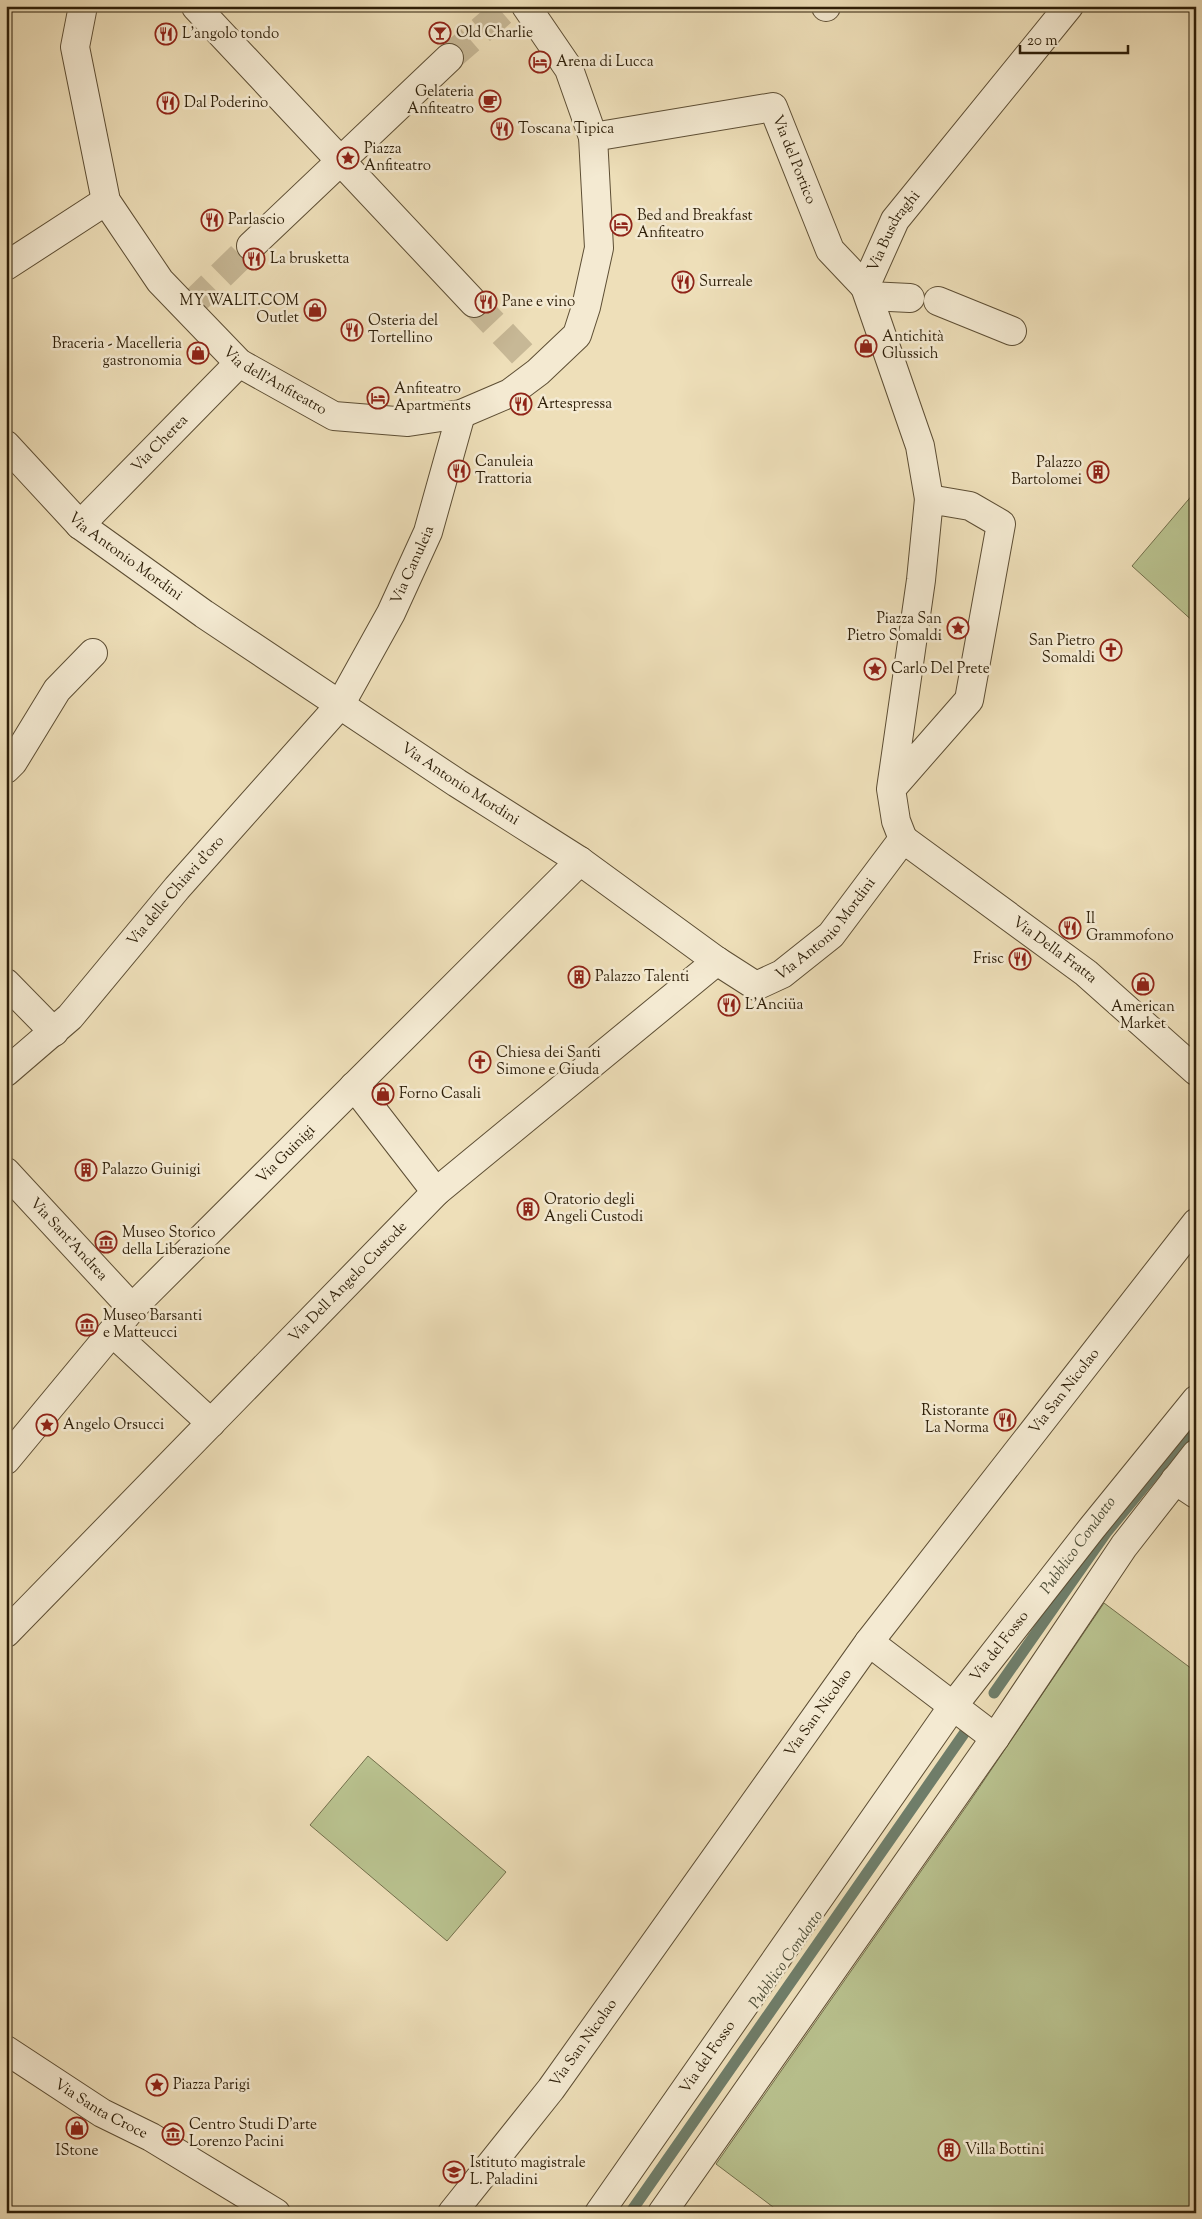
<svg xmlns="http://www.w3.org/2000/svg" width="1202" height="2219" font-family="'Sorts Mill Goudy',serif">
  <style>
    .green { fill: #b9c28f; stroke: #73704c }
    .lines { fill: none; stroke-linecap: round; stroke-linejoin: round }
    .stream { stroke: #6f7d69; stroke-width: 11 }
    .minor-tunnel { stroke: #c7b896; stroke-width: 28; stroke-dasharray: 28 14; stroke-linecap: butt }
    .minor-casing { stroke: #5d4e34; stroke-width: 30 }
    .minor { stroke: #f4ead2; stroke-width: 28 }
    .labels { text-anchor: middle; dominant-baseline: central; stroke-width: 5; stroke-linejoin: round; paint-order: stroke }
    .poi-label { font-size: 15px; fill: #2d1e08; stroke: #f4ead2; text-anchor: start }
    .street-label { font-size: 15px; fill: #2d1e08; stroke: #f4ead2 }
    .water-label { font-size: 16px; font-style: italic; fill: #4e4e38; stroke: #f4ead2 }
  </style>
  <rect width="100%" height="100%" fill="#eedfb9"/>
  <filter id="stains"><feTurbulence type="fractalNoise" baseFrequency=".004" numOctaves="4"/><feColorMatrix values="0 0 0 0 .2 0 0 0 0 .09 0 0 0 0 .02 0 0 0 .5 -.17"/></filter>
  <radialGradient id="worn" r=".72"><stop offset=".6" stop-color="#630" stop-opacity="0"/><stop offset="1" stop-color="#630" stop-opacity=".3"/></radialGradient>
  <!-- green -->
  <g class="green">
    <polygon points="1194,493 1196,494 1196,624 1132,566"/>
    <polygon points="1104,1603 1196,1672 1196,2213 781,2213 716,2164 968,1804"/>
    <polygon points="368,1756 506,1872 447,1941 310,1825"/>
  </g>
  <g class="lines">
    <!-- stream -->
    <g class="stream">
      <polyline points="994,1693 1106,1533 1196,1424"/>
      <polyline points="630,2213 970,1725"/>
    </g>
    <!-- minor-tunnel -->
    <g class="minor-tunnel">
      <polyline points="449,58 509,6"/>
      <polyline points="474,303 529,361"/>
      <polyline points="191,305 251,246"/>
    </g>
    <!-- minor casing -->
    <g class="minor-casing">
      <g id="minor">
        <path id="s1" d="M 83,6 L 75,47 L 106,201 L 160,281 L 239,363 L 334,416 L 408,422 L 461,414 L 510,393 L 538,372 L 577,335 L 586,307 L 599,248 L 593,137 L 569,69 L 526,6"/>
        <polyline points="196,7 474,303"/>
        <polyline points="826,7 826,6"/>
        <path id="s2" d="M 593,137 L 773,107 L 830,250 L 865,287"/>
        <polyline points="251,246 449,58"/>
        <polyline points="6,266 106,201"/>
        <polyline points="869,296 910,298"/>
        <polyline points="938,301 1012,331"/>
        <path id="s3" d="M 6,445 L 80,525 L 204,614 L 457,783 L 580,861 L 717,961 L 756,986 L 782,974 L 831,935 L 903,839"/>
        <path id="s4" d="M 929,499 L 920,446 L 865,287 L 895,220 L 1069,6"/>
        <path id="s5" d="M 80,525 L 239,363"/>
        <polyline points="6,769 13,762 57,690 93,653"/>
        <polyline points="891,789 969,700 1001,524 970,506 929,499 921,580 891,789 896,821 903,839"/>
        <path id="s6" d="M 903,839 L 1086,973 L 1196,1071"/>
        <polyline points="6,983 54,1032"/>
        <path id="s7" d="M 6,1072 L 70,1017 L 177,888 L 340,705 L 391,613 L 428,532 L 461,414"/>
        <polyline points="354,1086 436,1192"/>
        <path id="s8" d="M 6,1172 L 132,1308"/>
        <polyline points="113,1333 211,1423"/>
        <path id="s9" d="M 6,1460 L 132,1308 L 580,861"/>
        <polyline points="1175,1480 1196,1494"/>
        <path id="s10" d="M 6,1633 L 436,1192 L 717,961"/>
        <polyline points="869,1642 995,1738"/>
        <path id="s11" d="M 6,2050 L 102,2113 L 151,2137 L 276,2213"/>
        <path id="s12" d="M 452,2213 L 551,2089 L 869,1642 L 1196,1223"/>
        <path id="s13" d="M 599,2213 L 953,1706 L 1092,1528 L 1196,1400"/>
        <polyline points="662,2213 995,1738 1124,1546 1196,1454"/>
      </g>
    </g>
    <!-- minor -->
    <use href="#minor" class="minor"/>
  </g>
  <!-- icons -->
  <defs>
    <g id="bar-ring" transform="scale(1.125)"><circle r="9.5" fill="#f4ead2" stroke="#8f2418" stroke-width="1.5"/><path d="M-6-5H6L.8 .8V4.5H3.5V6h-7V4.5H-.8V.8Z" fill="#8f2418"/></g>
    <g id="restaurant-ring" transform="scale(1.125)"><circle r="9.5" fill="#f4ead2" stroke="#8f2418" stroke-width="1.5"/><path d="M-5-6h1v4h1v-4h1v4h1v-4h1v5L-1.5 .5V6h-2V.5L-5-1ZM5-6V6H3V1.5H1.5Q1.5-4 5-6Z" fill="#8f2418"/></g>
    <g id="hotel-ring" transform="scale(1.125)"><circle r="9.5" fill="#f4ead2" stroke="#8f2418" stroke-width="1.5"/><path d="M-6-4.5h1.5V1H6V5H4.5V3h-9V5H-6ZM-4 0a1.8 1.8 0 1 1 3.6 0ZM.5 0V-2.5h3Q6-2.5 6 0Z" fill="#8f2418"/></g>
    <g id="cafe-ring" transform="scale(1.125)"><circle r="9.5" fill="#f4ead2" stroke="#8f2418" stroke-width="1.5"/><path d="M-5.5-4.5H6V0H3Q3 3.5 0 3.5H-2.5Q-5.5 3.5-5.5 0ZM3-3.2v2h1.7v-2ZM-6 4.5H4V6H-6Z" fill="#8f2418"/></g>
    <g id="sight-ring" transform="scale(1.125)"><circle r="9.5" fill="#f4ead2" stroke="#8f2418" stroke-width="1.5"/><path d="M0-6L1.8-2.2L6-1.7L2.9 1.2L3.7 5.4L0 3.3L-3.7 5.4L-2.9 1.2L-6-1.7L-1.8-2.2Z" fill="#8f2418"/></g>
    <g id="shop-ring" transform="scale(1.125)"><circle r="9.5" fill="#f4ead2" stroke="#8f2418" stroke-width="1.5"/><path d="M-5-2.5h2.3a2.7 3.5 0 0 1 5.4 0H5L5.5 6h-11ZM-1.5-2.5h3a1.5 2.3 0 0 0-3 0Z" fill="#8f2418"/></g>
    <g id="building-ring" transform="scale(1.125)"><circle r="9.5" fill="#f4ead2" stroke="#8f2418" stroke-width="1.5"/><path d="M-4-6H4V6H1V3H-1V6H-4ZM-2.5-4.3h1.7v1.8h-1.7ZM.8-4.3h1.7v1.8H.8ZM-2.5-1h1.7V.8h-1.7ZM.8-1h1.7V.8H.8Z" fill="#8f2418"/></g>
    <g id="church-ring" transform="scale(1.125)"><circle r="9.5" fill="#f4ead2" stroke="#8f2418" stroke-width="1.5"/><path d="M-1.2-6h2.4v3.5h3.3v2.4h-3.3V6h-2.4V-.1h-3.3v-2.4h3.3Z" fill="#8f2418"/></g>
    <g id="museum-ring" transform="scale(1.125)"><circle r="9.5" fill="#f4ead2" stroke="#8f2418" stroke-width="1.5"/><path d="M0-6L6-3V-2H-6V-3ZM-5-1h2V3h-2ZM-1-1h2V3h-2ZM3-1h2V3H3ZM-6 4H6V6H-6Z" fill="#8f2418"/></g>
    <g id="school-ring" transform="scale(1.125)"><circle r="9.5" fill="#f4ead2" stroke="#8f2418" stroke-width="1.5"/><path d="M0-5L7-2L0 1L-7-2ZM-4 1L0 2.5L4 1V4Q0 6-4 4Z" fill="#8f2418"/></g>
  </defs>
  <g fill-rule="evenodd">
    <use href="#bar-ring" x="440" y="33"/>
    <use href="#restaurant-ring" x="166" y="34"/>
    <use href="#hotel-ring" x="540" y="62"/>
    <use href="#cafe-ring" x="490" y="101"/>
    <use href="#restaurant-ring" x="168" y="103"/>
    <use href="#restaurant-ring" x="502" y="129"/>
    <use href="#sight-ring" x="348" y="158"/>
    <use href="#restaurant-ring" x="212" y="220"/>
    <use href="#hotel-ring" x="621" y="225"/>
    <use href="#restaurant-ring" x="254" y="259"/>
    <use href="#restaurant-ring" x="683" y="282"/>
    <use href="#restaurant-ring" x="486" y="302"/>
    <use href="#shop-ring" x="315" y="310"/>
    <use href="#restaurant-ring" x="352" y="330"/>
    <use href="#shop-ring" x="866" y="346"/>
    <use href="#shop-ring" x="198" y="353"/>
    <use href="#hotel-ring" x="378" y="398"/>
    <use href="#restaurant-ring" x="521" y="404"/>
    <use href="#restaurant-ring" x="459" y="471"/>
    <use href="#building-ring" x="1098" y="472"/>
    <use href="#sight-ring" x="958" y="628"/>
    <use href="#church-ring" x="1111" y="650"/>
    <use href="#sight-ring" x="875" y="669"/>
    <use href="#restaurant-ring" x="1070" y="928"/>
    <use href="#restaurant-ring" x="1020" y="959"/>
    <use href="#building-ring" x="579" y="977"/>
    <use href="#shop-ring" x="1143" y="984"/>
    <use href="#restaurant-ring" x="729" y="1005"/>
    <use href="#church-ring" x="480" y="1062"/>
    <use href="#shop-ring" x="383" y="1094"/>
    <use href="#building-ring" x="86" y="1170"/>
    <use href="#building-ring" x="528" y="1209"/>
    <use href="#museum-ring" x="106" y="1242"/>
    <use href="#museum-ring" x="87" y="1325"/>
    <use href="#restaurant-ring" x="1005" y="1420"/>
    <use href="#sight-ring" x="47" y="1425"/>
    <use href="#sight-ring" x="157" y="2085"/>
    <use href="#shop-ring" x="77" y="2128"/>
    <use href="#museum-ring" x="173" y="2134"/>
    <use href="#building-ring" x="949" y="2150"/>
    <use href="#school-ring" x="454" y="2172"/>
  </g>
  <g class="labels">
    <!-- poi labels -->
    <g class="poi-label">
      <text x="456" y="33">Old Charlie</text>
      <text x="182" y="34">L'angolo tondo</text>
      <text x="556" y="62">Arena di Lucca</text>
      <text x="474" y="92" text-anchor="end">Gelateria<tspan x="474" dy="17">Anfiteatro</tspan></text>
      <text x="184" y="103">Dal Poderino</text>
      <text x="518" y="129">Toscana Tipica</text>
      <text x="364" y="149">Piazza<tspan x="364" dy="17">Anfiteatro</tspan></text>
      <text x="637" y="216">Bed and Breakfast<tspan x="637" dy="17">Anfiteatro</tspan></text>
      <text x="228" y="220">Parlascio</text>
      <text x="270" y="259">La brusketta</text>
      <text x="699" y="282">Surreale</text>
      <text x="299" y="301" text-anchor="end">MY WALIT.COM<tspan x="299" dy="17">Outlet</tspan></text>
      <text x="502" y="302">Pane e vino</text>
      <text x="368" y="321">Osteria del<tspan x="368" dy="17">Tortellino</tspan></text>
      <text x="882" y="337">Antichità<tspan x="882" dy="17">Glussich</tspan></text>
      <text x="182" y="344" text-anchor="end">Braceria - Macelleria<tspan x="182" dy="17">gastronomia</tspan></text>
      <text x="394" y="389">Anfiteatro<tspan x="394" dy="17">Apartments</tspan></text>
      <text x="537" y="404">Artespressa</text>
      <text x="475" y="462">Canuleia<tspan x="475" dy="17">Trattoria</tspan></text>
      <text x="1082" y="463" text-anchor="end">Palazzo<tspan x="1082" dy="17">Bartolomei</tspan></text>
      <text x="942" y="619" text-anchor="end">Piazza San<tspan x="942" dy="17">Pietro Somaldi</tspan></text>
      <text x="1095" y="641" text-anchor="end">San Pietro<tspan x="1095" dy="17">Somaldi</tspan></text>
      <text x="891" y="669">Carlo Del Prete</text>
      <text x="1086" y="919">Il<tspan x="1086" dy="17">Grammofono</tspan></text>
      <text x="1004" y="959" text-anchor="end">Frisc</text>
      <text x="595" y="977">Palazzo Talenti</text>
      <text x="745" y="1005">L'Anciüa</text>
      <text x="1143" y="1007" text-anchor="middle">American<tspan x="1143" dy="17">Market</tspan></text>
      <text x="496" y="1053">Chiesa dei Santi<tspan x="496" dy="17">Simone e Giuda</tspan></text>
      <text x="399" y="1094">Forno Casali</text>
      <text x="102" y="1170">Palazzo Guinigi</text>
      <text x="544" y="1200">Oratorio degli<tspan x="544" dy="17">Angeli Custodi</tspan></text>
      <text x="122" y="1233">Museo Storico<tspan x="122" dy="17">della Liberazione</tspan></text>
      <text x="103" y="1316">Museo Barsanti<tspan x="103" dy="17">e Matteucci</tspan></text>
      <text x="989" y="1411" text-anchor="end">Ristorante<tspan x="989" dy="17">La Norma</tspan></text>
      <text x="63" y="1425">Angelo Orsucci</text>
      <text x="173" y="2085">Piazza Parigi</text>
      <text x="189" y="2125">Centro Studi D'arte<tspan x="189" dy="17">Lorenzo Pacini</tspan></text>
      <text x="965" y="2150">Villa Bottini</text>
      <text x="77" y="2151" text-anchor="middle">IStone</text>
      <text x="470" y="2163">Istituto magistrale<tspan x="470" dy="17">L. Paladini</tspan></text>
    </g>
    <!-- street labels -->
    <g class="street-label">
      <text stroke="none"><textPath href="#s2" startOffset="239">Via del Portico</textPath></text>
      <text stroke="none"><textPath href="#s4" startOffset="285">Via Busdraghi</textPath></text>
      <text stroke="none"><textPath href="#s1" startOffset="449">Via dell'Anfiteatro</textPath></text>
      <text stroke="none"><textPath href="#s5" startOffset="114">Via Cherea</textPath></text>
      <text stroke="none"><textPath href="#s3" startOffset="164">Via Antonio Mordini</textPath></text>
      <text stroke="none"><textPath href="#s7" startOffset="655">Via Canuleia</textPath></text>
      <text stroke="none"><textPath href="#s3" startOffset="569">Via Antonio Mordini</textPath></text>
      <text stroke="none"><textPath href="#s7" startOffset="249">Via delle Chiavi d'oro</textPath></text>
      <text stroke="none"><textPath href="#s3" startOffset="1019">Via Antonio Mordini</textPath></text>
      <text stroke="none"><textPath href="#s6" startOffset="188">Via Della Fratta</textPath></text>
      <text stroke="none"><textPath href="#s9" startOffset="415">Via Guinigi</textPath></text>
      <text stroke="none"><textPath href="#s8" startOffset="92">Via Sant'Andrea</textPath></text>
      <text stroke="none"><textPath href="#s10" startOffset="490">Via Dell Angelo Custode</textPath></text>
      <text stroke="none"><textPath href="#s12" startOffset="1025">Via San Nicolao</textPath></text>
      <text stroke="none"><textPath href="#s13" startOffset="694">Via del Fosso</textPath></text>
      <text stroke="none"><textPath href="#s12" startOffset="620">Via San Nicolao</textPath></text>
      <text stroke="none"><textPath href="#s12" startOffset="215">Via San Nicolao</textPath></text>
      <text stroke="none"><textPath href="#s13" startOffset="190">Via del Fosso</textPath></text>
      <text stroke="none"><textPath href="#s11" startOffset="112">Via Santa Croce</textPath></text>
    </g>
    <!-- water labels -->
    <g class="water-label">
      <text transform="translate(1079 1546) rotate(-54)">Pubblico Condotto</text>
      <text transform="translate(787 1960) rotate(-55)">Pubblico Condotto</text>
    </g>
  </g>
  <!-- margin -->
  <rect width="1202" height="2219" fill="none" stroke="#eedfb9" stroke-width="25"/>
  <rect x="8" y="8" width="1187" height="2204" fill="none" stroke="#2d1e08" stroke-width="2.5"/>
  <rect x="12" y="12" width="1177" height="2194" fill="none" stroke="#2d1e08"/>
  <!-- scale -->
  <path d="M1020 45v8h108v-8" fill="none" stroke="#2d1e08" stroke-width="2.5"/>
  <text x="1027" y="45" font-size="15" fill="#2d1e08" stroke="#f4ead2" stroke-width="4" paint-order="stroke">20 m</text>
  <rect width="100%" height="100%" filter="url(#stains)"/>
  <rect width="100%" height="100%" fill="url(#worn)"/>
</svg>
